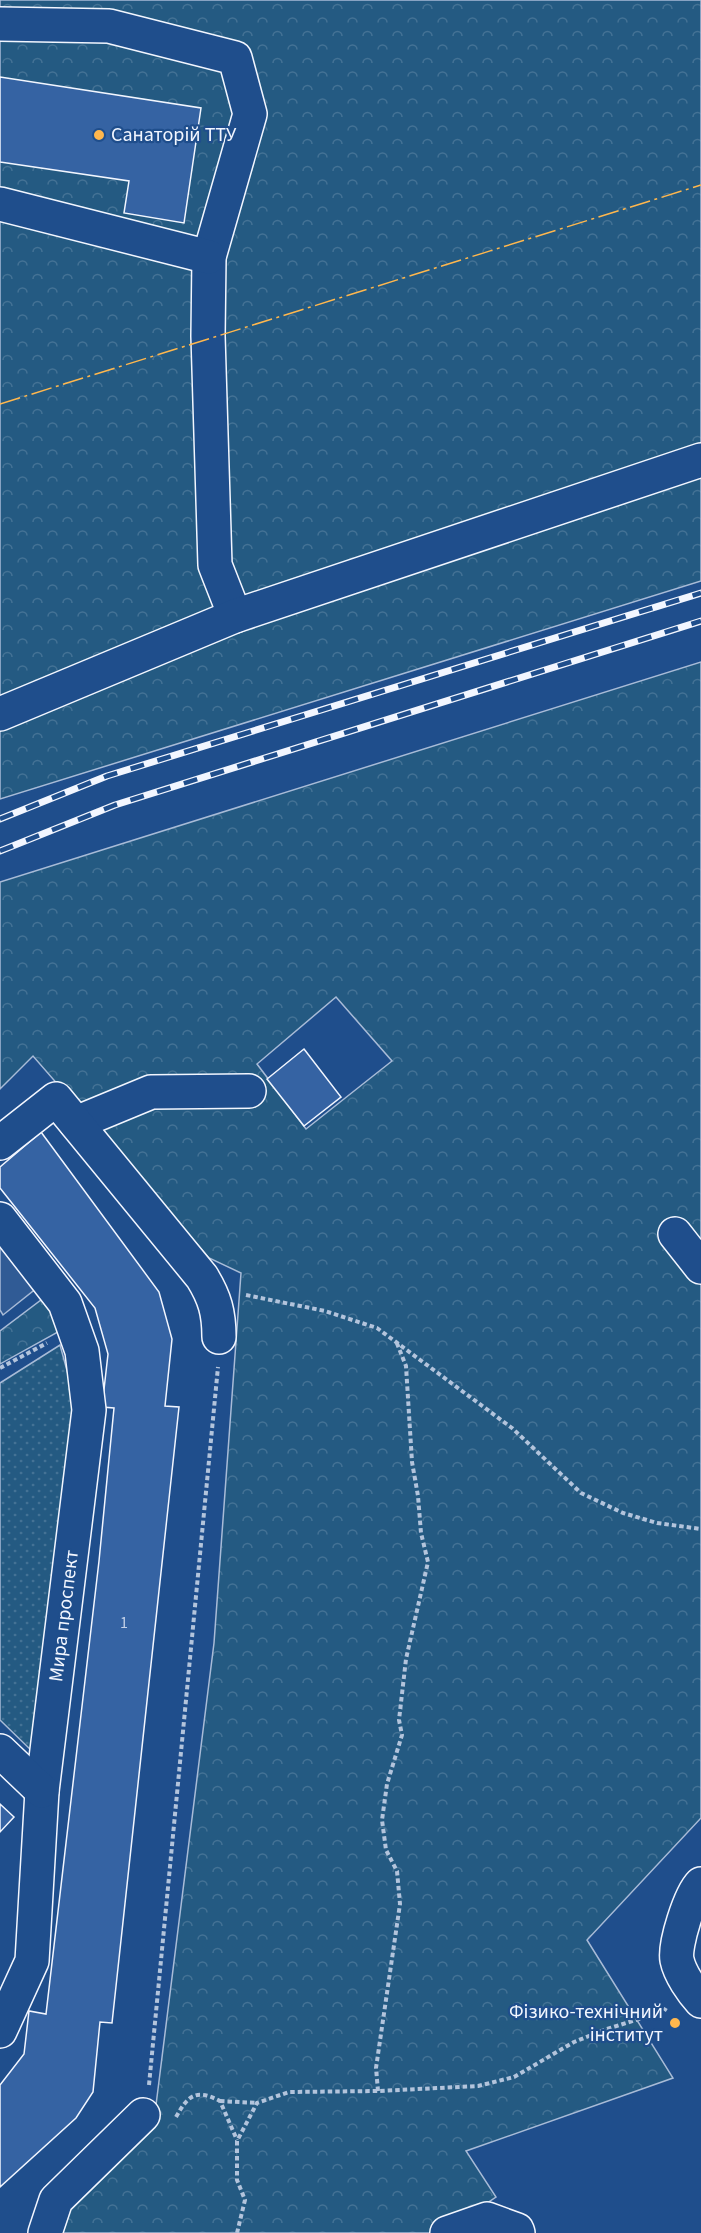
<svg xmlns="http://www.w3.org/2000/svg" width="701" height="2233" font-family="'Source Sans 3',sans-serif">
  <style>
    .forest { fill: url(#forest-crowns); stroke: #a8bbd7; stroke-width: 1.5; fill-rule: evenodd }
    .park { fill: url(#park-dots); stroke: #a8bbd7; stroke-width: 1.5 }
    .parking { fill: #305b95; stroke: #a8bbd7; stroke-width: 1.5 }
    .building { fill: #3563a3; stroke: #f2f6ff; stroke-width: 1.5 }
    .lines { fill: none; stroke-linecap: round; stroke-linejoin: round }
    .minor-casing { stroke: #f2f6ff; stroke-width: 36 }
    .path { stroke: #b3c4dc; stroke-width: 4; stroke-dasharray: 4.5 3; stroke-linecap: butt }
    .minor { stroke: #1f4e8c; stroke-width: 33 }
    .rail-casing { stroke: #f2f6ff; stroke-width: 7 }
    .rail { stroke: #1f4e8c; stroke-width: 4.5; stroke-dasharray: 14; stroke-linecap: butt }
    .power { stroke: #ffb74d; stroke-width: 1.5; stroke-dasharray: 21 4.5 3 4.5; stroke-linecap: butt }
    .poi-dot { fill: #ffb74d; stroke: #1f4e8c; stroke-width: 2 }
    .labels { text-anchor: middle; dominant-baseline: central; stroke-width: 4.5; stroke-linejoin: round; paint-order: stroke }
    .number-label { font-size: 16px; fill: #c3d1e8 }
    .poi-label { font-size: 20px; fill: #f2f6ff; stroke: #1f4e8c; text-anchor: start }
    .street-label { font-size: 20px; fill: #f2f6ff; stroke: #1f4e8c }
  </style>
  <defs>
    <pattern id="forest-crowns" width="20" height="18" patternUnits="userSpaceOnUse" patternTransform="scale(1.5)"><rect width="20" height="18" fill="#245a82"/><path d="M2 6a3 3 0 1 1 6 0M12 15a3 3 0 1 1 6 0" fill="none" stroke="#447295"/></pattern>
    <pattern id="park-dots" width="8" height="8" patternUnits="userSpaceOnUse" patternTransform="scale(1.5)"><rect width="8" height="8" fill="#245a82"/><path d="M2 2h.1M6 6h.1" fill="none" stroke="#447295" stroke-width="1.8" stroke-linecap="round"/></pattern>
  </defs>
  <rect width="100%" height="100%" fill="#1f4e8c"/>
  <!-- forest -->
  <g class="forest">
    <polygon points="0,0 701,0 701,581 0,799"/>
    <path d="M 701,662 L 701,1818 L 587,1940 L 673,2078 L 466,2151 L 496,2197 L 442,2233 L 57,2233 L 63,2206 L 155,2113 L 214,1643 L 241,1273 L 209,1258 L 33,1056 L 0,1089 L 0,882 ZM 336,997 L 392,1061 L 306,1129 L 257,1064 Z"/>
    <polygon points="45,1297 58,1332 0,1364 0,1331"/>
  </g>
  <!-- park -->
  <polygon class="park" points="60,1345 74,1396 35,1754 0,1720 0,1383"/>
  <!-- parking -->
  <polygon class="parking" points="0,1231 38,1287 3,1315 0,1310"/>
  <!-- building -->
  <g class="building">
    <polygon points="0,77 201,108 184,223 124,213 129,181 0,162"/>
    <polygon points="304,1049 341,1097 304,1126 267,1079"/>
    <polygon points="41,1132 159,1292 172,1339 165,1406 179,1407 112,2023 100,2022 93,2092 76,2118 0,2187 0,2085 24,2054 29,2011 46,2014 99,1561 114,1408 102,1407 108,1354 95,1308 0,1188 0,1167"/>
    <polygon points="0,1804 14,1817 0,1832"/>
  </g>
  <g class="lines">
    <!-- minor casing -->
    <g class="minor-casing">
      <g id="minor">
        <polyline points="0,24 109,26 235,58 250,114 209,257 208,336 215,565 235,616"/>
        <polyline points="0,204 209,257"/>
        <polyline points="0,714 235,616 701,460"/>
        <polyline points="76,1123 151,1092 249,1091"/>
        <path d="M 0,1143 L 56,1099 L 202,1277 C 215,1298 219,1313 219,1337"/>
        <polyline points="0,1219 65,1303 82,1351 89,1410 42,1791 32,1961 0,2031"/>
        <polyline points="675,1234 701,1267"/>
        <polyline points="0,1751 42,1791"/>
        <path d="M 701,1884 C 690,1895 674,1945 677,1960 C 680,1974 692,1991 701,2001"/>
        <polyline points="45,2233 56,2200 143,2115"/>
        <polyline points="447,2233 487,2219 517,2230 518,2233"/>
      </g>
    </g>
    <!-- path -->
    <g class="path">
      <polyline points="246,1295 325,1311 377,1328 512,1428 581,1493 623,1513 657,1523 701,1529"/>
      <polyline points="0,1368 47,1343"/>
      <polyline points="149,2085 218,1367"/>
      <polyline points="378,2091 376,2068 400,1904 397,1871 386,1850 382,1820 387,1784 402,1735 399,1720 406,1659 428,1562 421,1533 418,1496 412,1462 406,1366 396,1341"/>
      <polyline points="220,2101 257,2103"/>
      <path d="M 176,2117 C 188,2096 195,2088 220,2101 L 237,2140"/>
      <polyline points="237,2233 245,2200 237,2180 237,2141 257,2103 289,2092 378,2091 478,2086 514,2077 574,2042 604,2030 664,2011 666,2008"/>
    </g>
    <!-- minor -->
    <use href="#minor" class="minor"/>
    <!-- rail casing -->
    <g class="rail-casing">
      <g id="rail">
        <polyline points="0,819 107,776 701,593"/>
        <polyline points="0,851 115,805 701,621"/>
      </g>
    </g>
    <!-- rail -->
    <use href="#rail" class="rail"/>
    <!-- power -->
    <polyline class="power" points="0,404 701,185"/>
  </g>
  <!-- markers -->
  <g class="poi-dot">
    <circle cx="99" cy="135" r="6"/>
    <circle cx="675" cy="2023" r="6"/>
  </g>
  <g class="labels">
    <!-- number labels -->
    <g class="number-label">
      <text x="124" y="1623">1</text>
    </g>
    <!-- poi labels -->
    <g class="poi-label">
      <text x="111" y="135">Санаторій ТТУ</text>
      <text x="663" y="2012" text-anchor="end">Фізико-технічний<tspan x="663" dy="23">інститут</tspan></text>
    </g>
    <!-- street labels -->
    <g class="street-label">
      <text transform="translate(64 1616) rotate(-83)">Мира проспект</text>
    </g>
  </g>
</svg>
